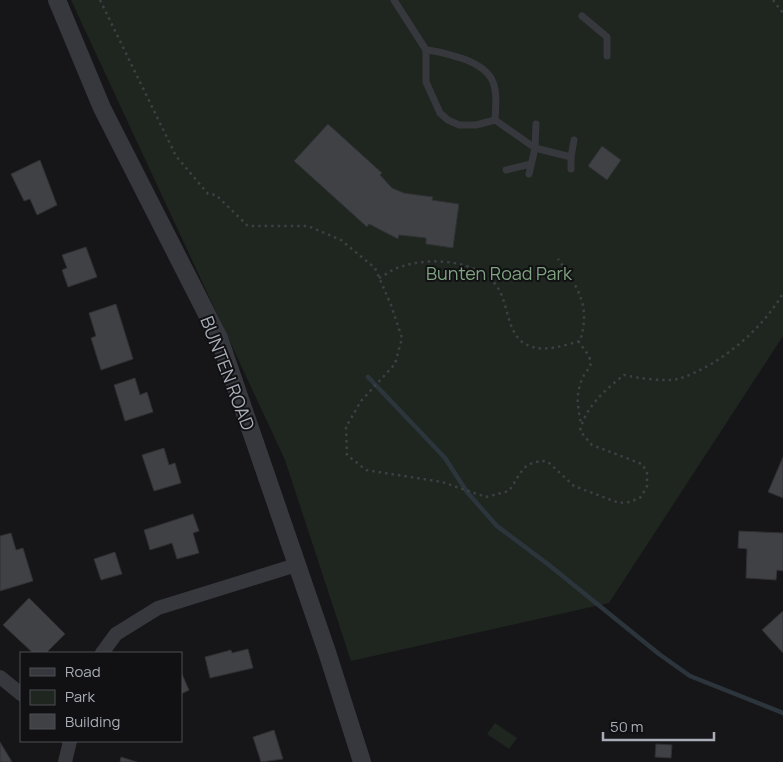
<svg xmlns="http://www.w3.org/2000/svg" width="783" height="762" font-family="Manrope,sans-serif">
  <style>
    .green { fill: #1e261f }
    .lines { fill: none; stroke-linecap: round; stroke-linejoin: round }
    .stream { stroke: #2c353c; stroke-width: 4.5 }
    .building { fill: #404145; stroke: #303034 }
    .path { stroke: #3d3f44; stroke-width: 2.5; stroke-dasharray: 2.5 4; stroke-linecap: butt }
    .service { stroke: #37383d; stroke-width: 7 }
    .minor { stroke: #37383d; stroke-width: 14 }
    .tertiary { stroke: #37383d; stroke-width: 18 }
    .labels { text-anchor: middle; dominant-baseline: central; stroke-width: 4; stroke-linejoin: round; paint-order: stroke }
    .park-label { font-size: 18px; fill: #7fa381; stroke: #111113 }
    .street-label { font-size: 18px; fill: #a8adb8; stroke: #111113 }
  </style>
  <rect width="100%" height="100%" fill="#161618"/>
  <!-- green -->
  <g class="green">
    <polygon points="71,0 783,0 783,336 609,603 351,661 285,460"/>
    <polygon points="495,723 517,738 509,749 487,734"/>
  </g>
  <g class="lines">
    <!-- stream -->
    <polyline class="stream" points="368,377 445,458 467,492 497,526 549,565 659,654 690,676 783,713"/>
  </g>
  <!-- building -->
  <g class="building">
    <polygon points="328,124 382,173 380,175 392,188 404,193 433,197 432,200 459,204 453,248 426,244 426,238 399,235 398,239 369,224 367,227 294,161"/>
    <polygon points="602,146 621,160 607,180 588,166"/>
    <polygon points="40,160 57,205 37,215 30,199 24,201 11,174"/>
    <polygon points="86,247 97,277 68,287 62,270 67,268 62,255"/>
    <polygon points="116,304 133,359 101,370 91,338 96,336 89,313"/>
    <polygon points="135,378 140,395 147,392 153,412 125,421 114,385"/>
    <polygon points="164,448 169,465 175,463 181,483 154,491 142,455"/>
    <polygon points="783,457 783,498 768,492"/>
    <polygon points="193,514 199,531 193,533 199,553 177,559 172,543 150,550 144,530"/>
    <polygon points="739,531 783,533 783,571 777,570 776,580 746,578 747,549 738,548"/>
    <polygon points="11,533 16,550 23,548 33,581 0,591 0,536"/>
    <polygon points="115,552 122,574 101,580 94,559"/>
    <polygon points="29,598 65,634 46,653 33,653 3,625"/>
    <polygon points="783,611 783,653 762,630"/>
    <polygon points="248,649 253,668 210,678 205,657 231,650 232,653"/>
    <polygon points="181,672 189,690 181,694"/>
    <polygon points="274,730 283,759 261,762 253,737"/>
    <polygon points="0,742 12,762 0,762"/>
    <polygon points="656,744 672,745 671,758 655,757"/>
    <polygon points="121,757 137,762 120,762"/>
  </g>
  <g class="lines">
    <!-- path -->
    <g class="path">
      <path d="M 100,0 L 176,156 L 208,194 L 216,195 L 248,226 L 308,226 L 341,240 L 375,268 L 391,305 L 402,338 L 395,364 L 361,401 L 346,427 L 347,455 L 366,470 L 442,482 L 486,497 L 509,491 C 522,472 522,461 547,461 L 574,486 L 619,503 L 630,502 L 641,497 L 647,486 L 647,472 L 642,464 L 592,445 L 580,431 C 585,407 606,389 624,375 C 638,378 665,382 678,379 C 718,367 763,329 783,293"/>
      <polyline points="773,0 783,13"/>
      <path d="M 379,278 C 387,274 394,268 403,266 C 432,257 476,260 496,285 C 508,301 506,327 521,341 C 538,355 562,346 580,341 C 591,305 578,288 558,259"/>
      <path d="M 578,341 C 603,372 584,362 579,389 C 576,400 579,413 581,424"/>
    </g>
    <!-- service -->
    <g class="service">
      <polyline points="394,0 426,50 426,82 440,113 448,120 459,125 476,125 495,120 535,148 571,157 571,169"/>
      <polyline points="582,16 607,37 607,56"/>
      <path d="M 426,50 C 440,51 450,55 464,59 C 498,72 497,87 495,120"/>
      <polyline points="571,157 574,140"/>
      <polyline points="506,170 531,164"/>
      <polyline points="529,174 535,148 536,124"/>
    </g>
    <!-- minor -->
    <g class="minor">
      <polyline points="102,653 116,634 158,608 296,565"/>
      <polyline points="0,677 21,694"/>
      <polyline points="65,762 70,741"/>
    </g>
    <!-- tertiary -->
    <polyline class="tertiary" points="57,0 102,108 219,338 327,652 362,762"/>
  </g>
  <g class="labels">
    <!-- park labels -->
    <g class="park-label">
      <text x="499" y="273">Bunten Road Park</text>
    </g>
    <!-- street labels -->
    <g class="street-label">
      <text transform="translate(228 373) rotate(69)">BUNTEN ROAD</text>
    </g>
  </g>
  <!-- legend -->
  <rect x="20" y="652" width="162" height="90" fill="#111113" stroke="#4d4f55"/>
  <rect x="30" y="668" width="25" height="8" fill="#37383d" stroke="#4d4f55"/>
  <text x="65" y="677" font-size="15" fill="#a8adb8">Road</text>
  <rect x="30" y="690" width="25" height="15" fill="#1e261f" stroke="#4d4f55"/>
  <text x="65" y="702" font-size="15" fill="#a8adb8">Park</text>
  <rect x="30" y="714" width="25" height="15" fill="#404145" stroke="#4d4f55"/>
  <text x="65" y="727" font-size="15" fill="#a8adb8">Building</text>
  <!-- scale -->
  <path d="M603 732v8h111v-8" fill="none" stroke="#a8adb8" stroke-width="2.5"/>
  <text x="610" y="732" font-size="15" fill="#a8adb8" stroke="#111113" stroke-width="4" paint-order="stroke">50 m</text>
</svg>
